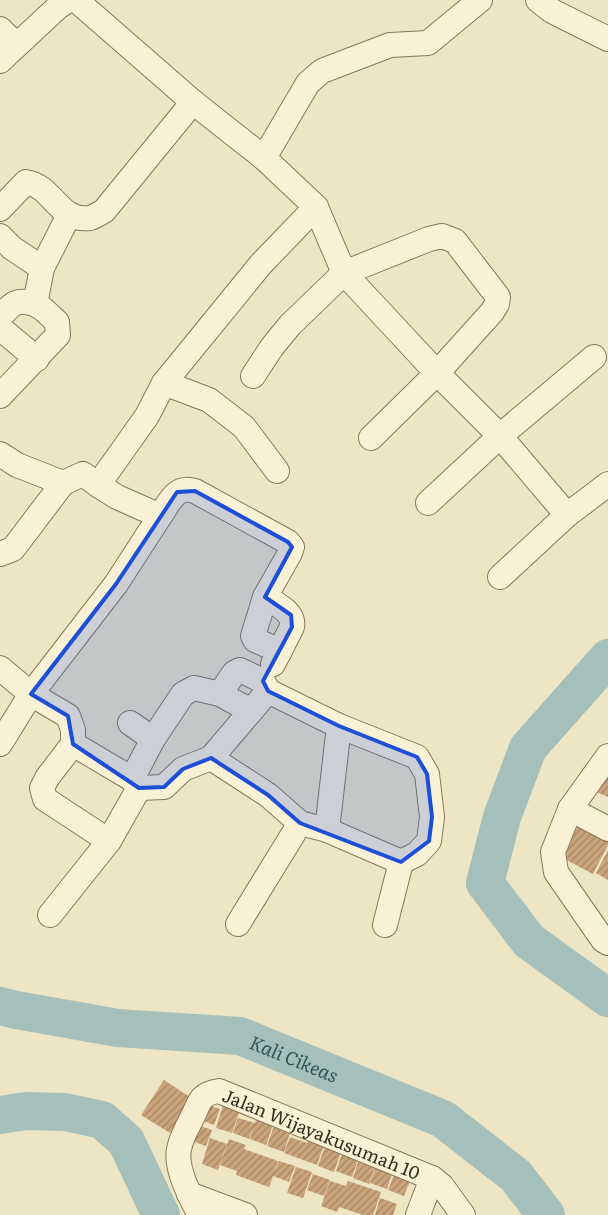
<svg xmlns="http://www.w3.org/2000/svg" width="608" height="1215" font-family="Literata,serif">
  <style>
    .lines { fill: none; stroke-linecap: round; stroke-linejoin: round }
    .river { stroke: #a5c0bb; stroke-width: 38 }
    .building { fill: url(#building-hatch) }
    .minor-casing { stroke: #87775b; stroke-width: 26 }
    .minor { stroke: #f8f1d6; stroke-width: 24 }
    .marked { fill: #1d4ed8; fill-opacity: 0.2; stroke: #1d4ed8; stroke-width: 4; stroke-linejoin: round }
    .labels { text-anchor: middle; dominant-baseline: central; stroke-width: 4.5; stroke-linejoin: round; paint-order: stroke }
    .street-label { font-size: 18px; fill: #372d1e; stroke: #f5eed3 }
    .water-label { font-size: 19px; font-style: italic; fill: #2e5557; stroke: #f5eed3 }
  </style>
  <defs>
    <pattern id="building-hatch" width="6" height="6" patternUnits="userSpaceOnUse" patternTransform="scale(1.25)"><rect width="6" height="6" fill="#caa47a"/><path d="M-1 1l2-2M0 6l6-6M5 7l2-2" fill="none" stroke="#a58663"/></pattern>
  </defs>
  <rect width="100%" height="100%" fill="#ede5c3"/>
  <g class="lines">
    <!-- river -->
    <g class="river">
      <polyline points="608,658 528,748 502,817 485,883 529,941 608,998"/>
      <path id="s1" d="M 0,1006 L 16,1010 L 118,1028 L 240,1036 L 443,1119 L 516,1176 L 546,1215"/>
      <polyline points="0,1115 26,1111 65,1112 102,1120 126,1141 161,1215"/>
    </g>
  </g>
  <!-- building -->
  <g class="building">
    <polygon points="608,765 608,797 592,790"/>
    <polygon points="578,825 608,841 608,845 593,874 561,857"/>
    <polygon points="608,850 608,880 596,873"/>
    <polygon points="164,1080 193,1099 170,1133 141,1115"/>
    <polygon points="224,1102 241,1107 232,1133 216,1128"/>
    <polygon points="204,1104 220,1109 214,1125 198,1119"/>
    <polygon points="258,1113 275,1119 266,1145 250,1139 253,1128 249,1139 233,1133 238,1118 255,1123"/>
    <polygon points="276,1120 292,1126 284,1152 267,1146"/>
    <polygon points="195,1124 212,1130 206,1146 189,1140"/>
    <polygon points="310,1133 326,1139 317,1165 284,1153 290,1137 307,1143"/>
    <polygon points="210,1138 227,1144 218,1170 202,1164"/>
    <polygon points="229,1139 246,1145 244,1149 278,1161 274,1171 279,1161 295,1166 289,1182 273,1176 269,1187 236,1175 237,1171 220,1165"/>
    <polygon points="327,1140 343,1146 334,1172 318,1166"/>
    <polygon points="345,1145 361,1151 352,1177 336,1171"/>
    <polygon points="358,1162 375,1168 369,1184 353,1178"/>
    <polygon points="296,1167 312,1172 303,1198 287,1193"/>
    <polygon points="376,1167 392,1173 387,1189 370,1183"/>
    <polygon points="313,1174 330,1180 324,1196 307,1190"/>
    <polygon points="394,1175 410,1181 404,1196 388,1190"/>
    <polygon points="330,1181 346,1186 348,1181 381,1192 373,1215 363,1215 339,1207 337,1212 321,1206"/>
    <polygon points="380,1198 397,1204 393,1215 375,1215"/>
  </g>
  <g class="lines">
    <!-- minor casing -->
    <g class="minor-casing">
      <g id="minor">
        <polyline points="76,0 193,102 264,158 316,207 344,273 437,373 500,436 567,515 500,577"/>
        <polyline points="538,0 552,11 608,39"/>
        <polyline points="0,29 16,45"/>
        <polyline points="0,61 58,7 69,0"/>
        <polyline points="264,158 308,83 322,71 390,45 428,43 480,0"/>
        <path d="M 0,209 L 26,182 C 53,186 58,222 90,218 C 94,217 100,213 104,211 L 193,102"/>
        <path d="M 0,236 L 12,248 L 42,268 L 35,304 C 16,298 12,304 0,317"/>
        <polyline points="42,268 69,215"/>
        <polyline points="0,328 37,359"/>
        <polyline points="253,376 272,347 290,325 344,273 429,239 442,236 455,241 498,297 497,304 492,312 437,373 371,438"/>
        <polyline points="164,383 209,400 244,427 277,471"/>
        <polyline points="0,396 58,335 57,322 43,309 35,304"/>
        <polyline points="0,454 17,465 63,483 83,474 98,485"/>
        <polyline points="428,503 500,436 594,357"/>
        <polyline points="567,515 608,484"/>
        <path d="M 160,516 C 170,502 175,485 195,491 L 288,542 L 292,547 L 290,553 L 265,597 L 253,636 L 255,640 L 280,651"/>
        <polyline points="0,554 13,549 63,483"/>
        <path d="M 265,597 C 276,604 295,612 292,627 L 273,664"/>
        <polyline points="0,668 31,694 0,744"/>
        <polyline points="130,723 153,739"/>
        <polyline points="339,726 417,757 427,774 432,817 429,841 417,854 401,862"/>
        <polyline points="73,744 132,779 139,788"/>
        <polyline points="608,756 570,809 553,852 556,872 603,940 608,943"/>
        <polyline points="211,758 268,795 300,823 327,830 339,726 268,691 263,681 240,670 234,673 220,694"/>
        <polyline points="132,779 153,739 183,694 194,688 220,694 251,711"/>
        <polyline points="570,809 608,829"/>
        <polyline points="327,830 401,862 385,925"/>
        <polyline points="109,841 45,799 42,788 47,778 73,744 73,730 68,716 31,694 116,584 160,516 117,497 98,485 147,416 164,383 261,264 316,207"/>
        <polyline points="50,915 109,841 139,788 164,787 183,769 211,758 268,691"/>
        <polyline points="238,924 300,823"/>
        <polyline points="189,1194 245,1215"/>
        <path id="s2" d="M 200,1215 C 191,1198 175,1169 179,1149 C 181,1138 188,1126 193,1116 C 200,1101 200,1094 219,1091 L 432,1178 L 442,1186 L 463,1215"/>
        <polyline points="418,1215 432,1178"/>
      </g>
    </g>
    <!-- minor -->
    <use href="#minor" class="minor"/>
  </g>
  <!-- marked area -->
  <path class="marked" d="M 195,491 L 288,542 L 292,547 L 265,597 L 291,615 L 292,627 L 263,681 L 268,691 L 339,726 L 417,757 L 427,774 L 432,817 L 429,841 L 401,862 L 300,823 L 268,795 L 211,758 L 183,769 L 164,787 L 139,788 L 73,744 L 68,716 L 31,694 L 116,584 L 177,492 Z"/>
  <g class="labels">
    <!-- street labels -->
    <g class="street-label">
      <text stroke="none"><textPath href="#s2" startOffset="256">Jalan Wijayakusumah 10</textPath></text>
    </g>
    <!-- water labels -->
    <g class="water-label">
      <text stroke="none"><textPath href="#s1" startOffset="301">Kali Cikeas</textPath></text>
    </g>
  </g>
</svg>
